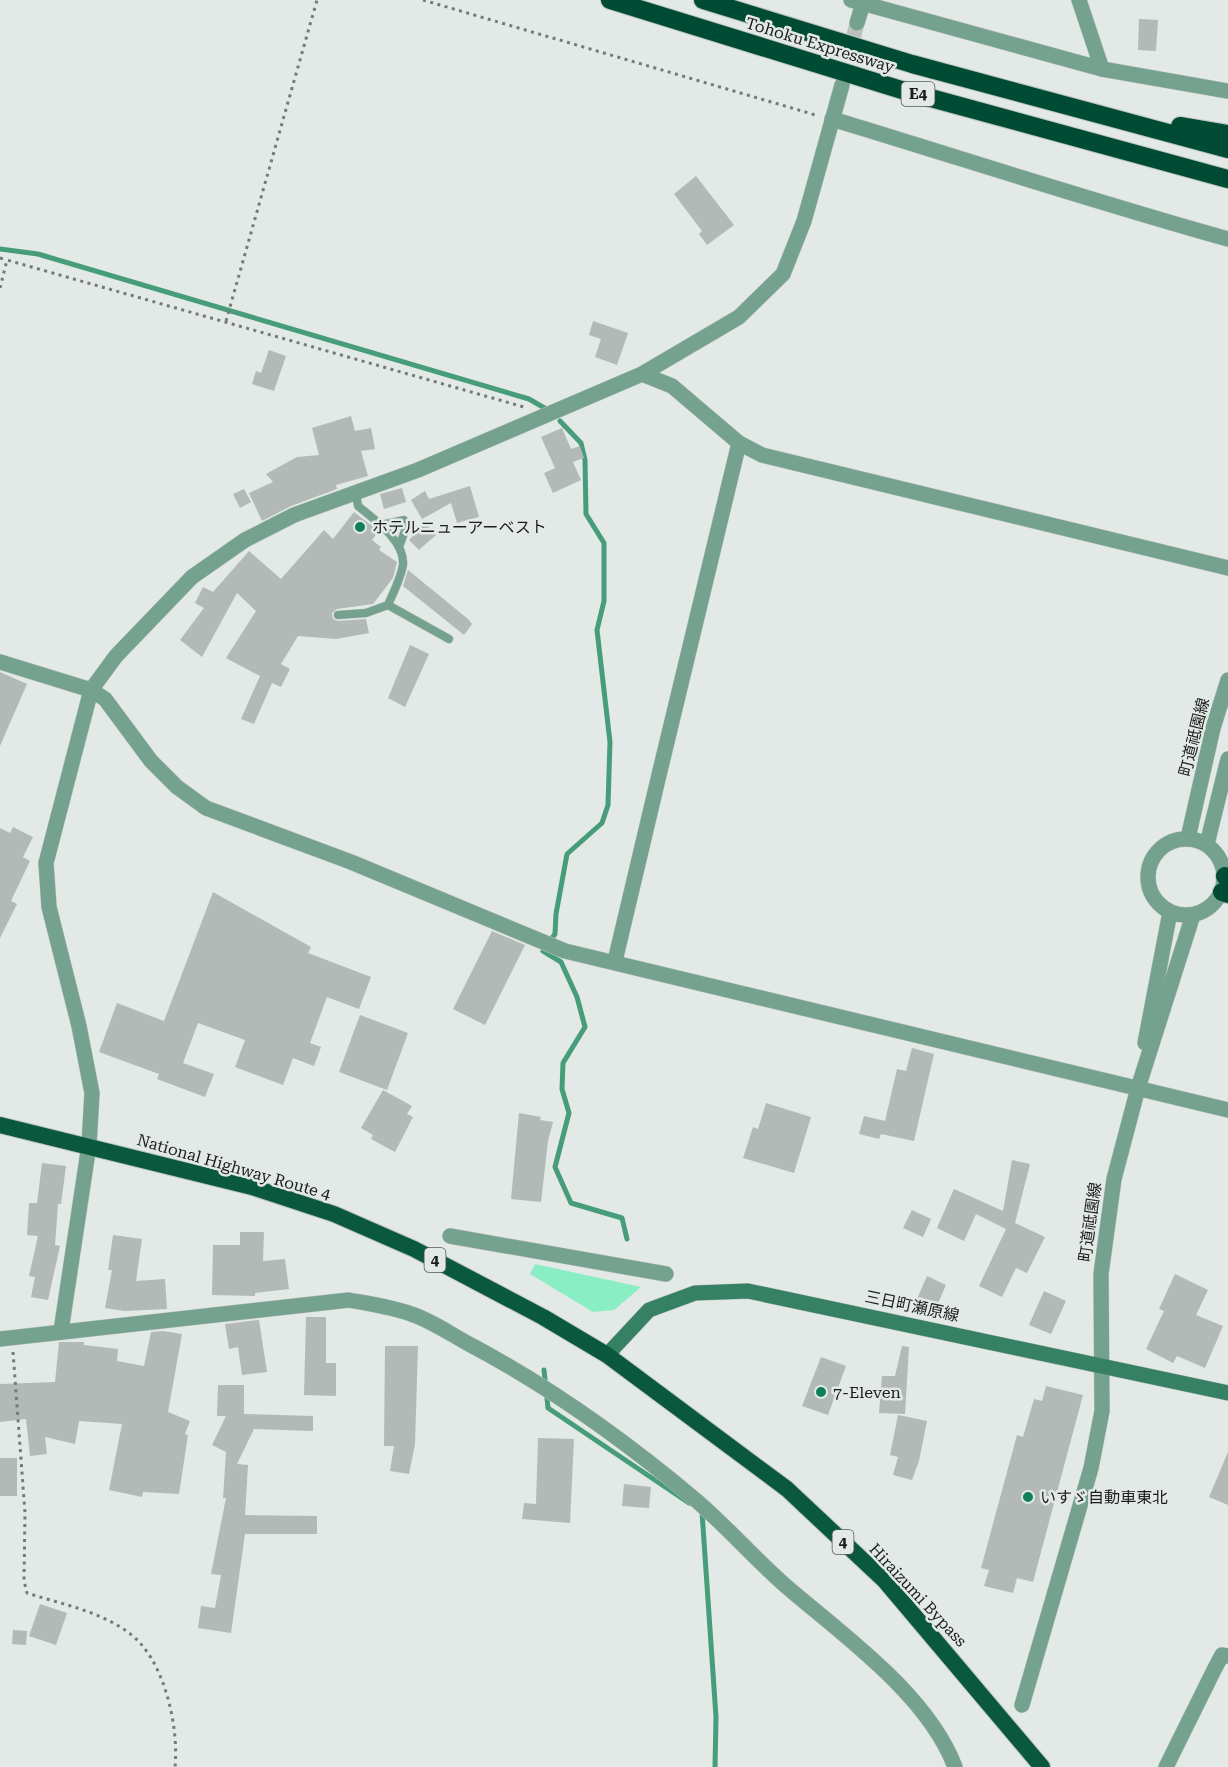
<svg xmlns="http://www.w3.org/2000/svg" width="1228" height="1767" font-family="'Roboto Serif','Noto Sans JP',serif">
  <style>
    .green { fill: #8aeec4 }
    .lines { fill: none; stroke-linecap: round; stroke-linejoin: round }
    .stream { stroke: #479c7a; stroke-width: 5 }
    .building { fill: #b3b9b6 }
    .minor-tunnel { stroke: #bac0be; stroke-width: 15; stroke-dasharray: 15 8; stroke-linecap: butt }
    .service-casing { stroke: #bec4c2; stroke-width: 9 }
    .minor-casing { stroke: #bec4c2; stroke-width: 16 }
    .tertiary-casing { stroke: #bec4c2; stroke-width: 16 }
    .secondary-casing { stroke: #bec4c2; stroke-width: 16 }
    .trunk-casing { stroke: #bec4c2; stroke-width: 18 }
    .motorway-casing { stroke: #bec4c2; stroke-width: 20 }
    .path { stroke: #757977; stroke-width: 3; stroke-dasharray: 3 4.5; stroke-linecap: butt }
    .service { stroke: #75a28e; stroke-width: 8 }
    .minor { stroke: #75a28e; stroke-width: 15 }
    .tertiary { stroke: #75a28e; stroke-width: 15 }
    .secondary { stroke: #368063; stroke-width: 15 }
    .trunk { stroke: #0a583e; stroke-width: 16 }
    .motorway { stroke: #004b34; stroke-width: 18 }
    .poi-dot { fill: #0f7f5c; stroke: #e2e9e6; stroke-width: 2 }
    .labels { text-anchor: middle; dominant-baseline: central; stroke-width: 5; stroke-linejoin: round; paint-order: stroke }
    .shield { fill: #e2e9e6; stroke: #575a59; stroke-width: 1.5 }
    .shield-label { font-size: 15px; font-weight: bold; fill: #1b1d1c }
    .street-label { font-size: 16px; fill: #1b1d1c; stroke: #e2e9e6 }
    .poi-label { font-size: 16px; fill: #1b1d1c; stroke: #e2e9e6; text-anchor: start }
  </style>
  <rect width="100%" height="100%" fill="#e2e9e6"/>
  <!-- green -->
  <polygon class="green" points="535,1264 641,1287 614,1310 593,1312 530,1274"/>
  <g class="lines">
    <!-- stream -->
    <g class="stream">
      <polyline points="0,249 38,254 529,399 548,410"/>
      <polyline points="560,421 581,443 585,460 586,514 604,543 604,601 597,630 610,742 608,805 602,823 567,854 556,914 555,934 543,951 561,962 577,997 585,1027 563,1063 562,1089 569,1113 555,1167 571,1203 622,1218 627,1239"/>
      <polyline points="544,1370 548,1408 689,1503"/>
      <polyline points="699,1510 702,1512 716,1717 715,1767"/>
    </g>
  </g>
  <!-- building -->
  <g class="building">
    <polygon points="1139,19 1158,20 1156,51 1138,50"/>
    <polygon points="696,176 734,225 707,245 699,234 702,231 674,194"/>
    <polygon points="593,321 628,333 617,365 595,357 601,339 589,335"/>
    <polygon points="269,350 286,356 274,391 252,384 256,371 261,373"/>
    <polygon points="351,416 355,431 371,428 375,449 361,451 368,476 336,485 337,489 291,506 262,521 249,493 273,482 266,474 297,457 319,455 312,428"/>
    <polygon points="562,428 571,449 580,446 584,458 573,462 581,480 553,493 544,473 555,468 541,437"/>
    <polygon points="470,486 479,517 457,523 451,503 422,519 411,500 425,491 429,499"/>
    <polygon points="402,488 406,502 384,509 380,494"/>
    <polygon points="244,489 251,502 240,508 233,494"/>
    <polygon points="354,512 376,529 378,532 372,540 381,547 379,550 397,562 393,578 373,604 337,609 332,613 333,619 338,621 366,619 369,633 336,639 298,636 281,664 290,669 281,687 272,683 254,724 241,719 260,676 226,658 256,611 237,593 202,657 180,640 204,608 195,603 203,587 213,592 249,551 281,579 324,530 333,539"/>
    <polygon points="425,523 436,535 419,550 409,540"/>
    <polygon points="408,570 468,619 472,624 464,635 403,586"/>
    <polygon points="410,645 429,654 405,707 388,698"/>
    <polygon points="0,672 27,684 0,746"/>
    <polygon points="13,827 33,837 23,857 30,861 11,901 17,904 0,938 0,828 10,833"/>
    <polygon points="213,892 311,947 308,953 371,977 359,1009 327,997 310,1043 321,1047 314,1066 293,1058 283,1085 235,1067 245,1040 198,1023 183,1063 214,1074 205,1097 157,1079 159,1074 99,1052 117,1003 164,1021"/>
    <polygon points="492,931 525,945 485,1025 453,1009"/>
    <polygon points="360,1015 408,1033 387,1090 339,1072"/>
    <polygon points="912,1048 934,1054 914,1141 881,1134 879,1139 859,1134 864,1116 885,1121 897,1069 906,1071"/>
    <polygon points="383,1090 412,1106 407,1114 413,1117 395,1152 371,1139 373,1135 361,1128"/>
    <polygon points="766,1103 811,1117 794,1173 743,1158 753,1127 758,1129"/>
    <polygon points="519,1113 541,1117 540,1120 553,1122 548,1141 541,1202 511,1199"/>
    <polygon points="1012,1160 1030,1164 1015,1223 1045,1237 1027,1273 1016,1268 1002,1297 979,1286 1006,1229 976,1214 964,1241 937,1228 954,1189 1003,1211"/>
    <polygon points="42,1163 66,1166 61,1204 58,1204 55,1245 60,1246 48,1300 31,1297 35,1277 29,1276 38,1236 27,1235 29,1203 37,1203"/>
    <polygon points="912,1210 931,1219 923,1237 903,1228"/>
    <polygon points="240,1232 264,1232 263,1261 285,1259 289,1289 255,1293 255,1296 212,1295 213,1245 240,1245"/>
    <polygon points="113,1235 142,1239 136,1281 165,1279 167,1309 124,1311 105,1308 112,1270 108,1270"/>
    <polygon points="1175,1274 1208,1290 1196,1315 1223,1326 1205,1368 1177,1356 1173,1363 1146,1349 1164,1311 1159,1309"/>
    <polygon points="927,1276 946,1285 936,1308 917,1299"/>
    <polygon points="1044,1291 1066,1301 1051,1334 1029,1325"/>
    <polygon points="306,1317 326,1317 326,1363 336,1363 336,1396 304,1395"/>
    <polygon points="259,1320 267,1372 242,1375 238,1347 229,1349 225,1324"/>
    <polygon points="163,1331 182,1334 168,1412 190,1421 185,1434 188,1435 179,1494 143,1492 142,1497 109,1490 122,1424 79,1421 75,1444 45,1437 47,1454 30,1456 26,1419 0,1422 0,1384 55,1382 59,1342 84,1342 84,1345 118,1349 117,1361 144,1366 151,1332"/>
    <polygon points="385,1346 418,1346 415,1444 409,1474 390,1471 394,1446 384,1446"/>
    <polygon points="902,1346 909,1347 905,1414 879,1413 882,1376 895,1376"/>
    <polygon points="821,1357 846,1366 828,1415 802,1406"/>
    <polygon points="218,1385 244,1385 244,1414 313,1416 313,1431 254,1429 237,1464 248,1465 245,1515 317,1516 317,1534 245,1534 231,1633 198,1628 201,1606 215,1608 221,1575 211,1574 226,1498 223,1498 226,1452 212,1445 226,1416 217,1416"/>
    <polygon points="1046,1386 1083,1395 1033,1582 1017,1578 1013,1593 984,1586 989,1570 981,1568 1017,1435 1023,1437 1034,1399 1042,1401"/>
    <polygon points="898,1415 927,1421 919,1461 912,1480 893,1475 898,1457 890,1455"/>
    <polygon points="538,1438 574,1439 570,1523 522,1519 524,1503 536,1504"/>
    <polygon points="1228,1452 1228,1505 1209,1497"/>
    <rect x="0" y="1458" width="17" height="38"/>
    <polygon points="624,1484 651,1487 649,1508 622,1506"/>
    <polygon points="40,1604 67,1613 56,1645 29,1636"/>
    <polygon points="13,1630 27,1631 26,1645 12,1644"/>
  </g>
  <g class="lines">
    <!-- minor-tunnel -->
    <polyline class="minor-tunnel" points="843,81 857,23"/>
    <!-- service casing -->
    <g class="service-casing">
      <g id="service">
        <path d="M 356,492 L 358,506 C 375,520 405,541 403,565 C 401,578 393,593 388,605 L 449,639"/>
        <polyline points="381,525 404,520 407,525 399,547"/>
        <polyline points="338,615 366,613 388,605"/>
      </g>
    </g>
    <!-- minor casing -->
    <g class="minor-casing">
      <g id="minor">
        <polyline points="851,0 1102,69 1228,91"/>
        <polyline points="1079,0 1102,69"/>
        <polyline points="857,23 864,0"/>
        <path d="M 832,119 C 964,159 1095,202 1228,239"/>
        <polyline points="642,374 672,386 739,443 762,455 1228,568"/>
        <polyline points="0,662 91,690 105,699 151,761 177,787 206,808 351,862 565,951 1228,1110"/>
        <path d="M 615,961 C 655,788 698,616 739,443"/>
        <polyline points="450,1236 666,1274"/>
        <polyline points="61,1331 89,1145 92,1093 79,1026 49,907 46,863 91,690 116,656 192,577 245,540 294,515 418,470 642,374 739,317 783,274 804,221 842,85"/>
        <path d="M 0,1339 L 349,1300 C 370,1304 391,1307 411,1314 C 430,1320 449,1333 467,1343 C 549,1386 627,1442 698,1502 C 729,1529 756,1560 787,1587 C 844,1636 928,1695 955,1767"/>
        <polyline points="1166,1767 1215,1668 1222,1655 1228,1656"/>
      </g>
    </g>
    <!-- tertiary casing -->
    <g class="tertiary-casing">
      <g id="tertiary">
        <polyline points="1188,838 1213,728 1228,680"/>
        <circle cx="1186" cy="877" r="38"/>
        <polyline points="1207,844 1228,759"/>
        <polyline points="1145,1043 1170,912"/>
        <polyline points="1022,1705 1091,1468 1102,1411 1101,1274 1114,1179 1138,1088 1193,915"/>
      </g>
    </g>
    <!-- secondary casing -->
    <g class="secondary-casing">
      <polyline id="secondary" points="607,1355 649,1310 695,1293 748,1291 1228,1393"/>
    </g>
    <!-- trunk casing -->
    <g class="trunk-casing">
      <polyline id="trunk" points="0,1125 252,1187 334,1214 414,1249 543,1317 607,1355 787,1489 885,1581 1042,1767"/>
    </g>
    <!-- motorway casing -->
    <g class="motorway-casing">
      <g id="motorway">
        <polyline points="610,0 905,91 1228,179"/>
        <polyline points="703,0 912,64 1228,149"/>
        <polyline points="1180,126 1228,134"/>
        <polyline points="1225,876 1228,877"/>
        <polyline points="1222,892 1228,894"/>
      </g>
    </g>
    <!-- path -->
    <g class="path">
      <polyline points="423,0 819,116"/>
      <polyline points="0,258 7,260"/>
      <polyline points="0,288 7,260 524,407"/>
      <polyline points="226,321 317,0"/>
      <path d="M 13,1352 L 25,1513 L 24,1581 L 27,1593 C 61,1604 100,1611 129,1633 C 164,1658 179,1726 175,1767"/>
    </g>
    <!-- service -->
    <use href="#service" class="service"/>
    <!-- minor -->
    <use href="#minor" class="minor"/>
    <!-- tertiary -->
    <use href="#tertiary" class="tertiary"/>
    <!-- secondary -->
    <use href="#secondary" class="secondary"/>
    <!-- trunk -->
    <use href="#trunk" class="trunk"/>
    <!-- motorway -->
    <use href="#motorway" class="motorway"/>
  </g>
  <!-- markers -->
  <g class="poi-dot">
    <circle cx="360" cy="527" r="6"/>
    <circle cx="821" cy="1392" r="6"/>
    <circle cx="1028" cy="1497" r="6"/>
  </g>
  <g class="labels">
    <!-- shield labels -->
    <g class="shield">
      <rect x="901.5" y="82" width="33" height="24" rx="4.5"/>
      <rect x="424.5" y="1248" width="21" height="24" rx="4.5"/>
      <rect x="832.5" y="1530" width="21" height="24" rx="4.5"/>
    </g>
    <g class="shield-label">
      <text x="918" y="94">E4</text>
      <text x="435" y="1260">4</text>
      <text x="843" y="1542">4</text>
    </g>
    <!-- street labels -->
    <g class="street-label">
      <text transform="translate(820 45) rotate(17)">Tohoku Expressway</text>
      <text transform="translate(1194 737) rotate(-76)">町道祗園線</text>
      <text transform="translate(234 1167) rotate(16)">National Highway Route 4</text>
      <text transform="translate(1090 1222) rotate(-82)">町道祗園線</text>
      <text transform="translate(912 1306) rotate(12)">三日町瀬原線</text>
      <text transform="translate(918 1595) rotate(47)">Hiraizumi Bypass</text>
    </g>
    <!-- poi labels -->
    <g class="poi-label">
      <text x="372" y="527">ホテルニューアーベスト</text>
      <text x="833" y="1392">7-Eleven</text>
      <text x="1040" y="1497">いすゞ自動車東北</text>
    </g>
  </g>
</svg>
